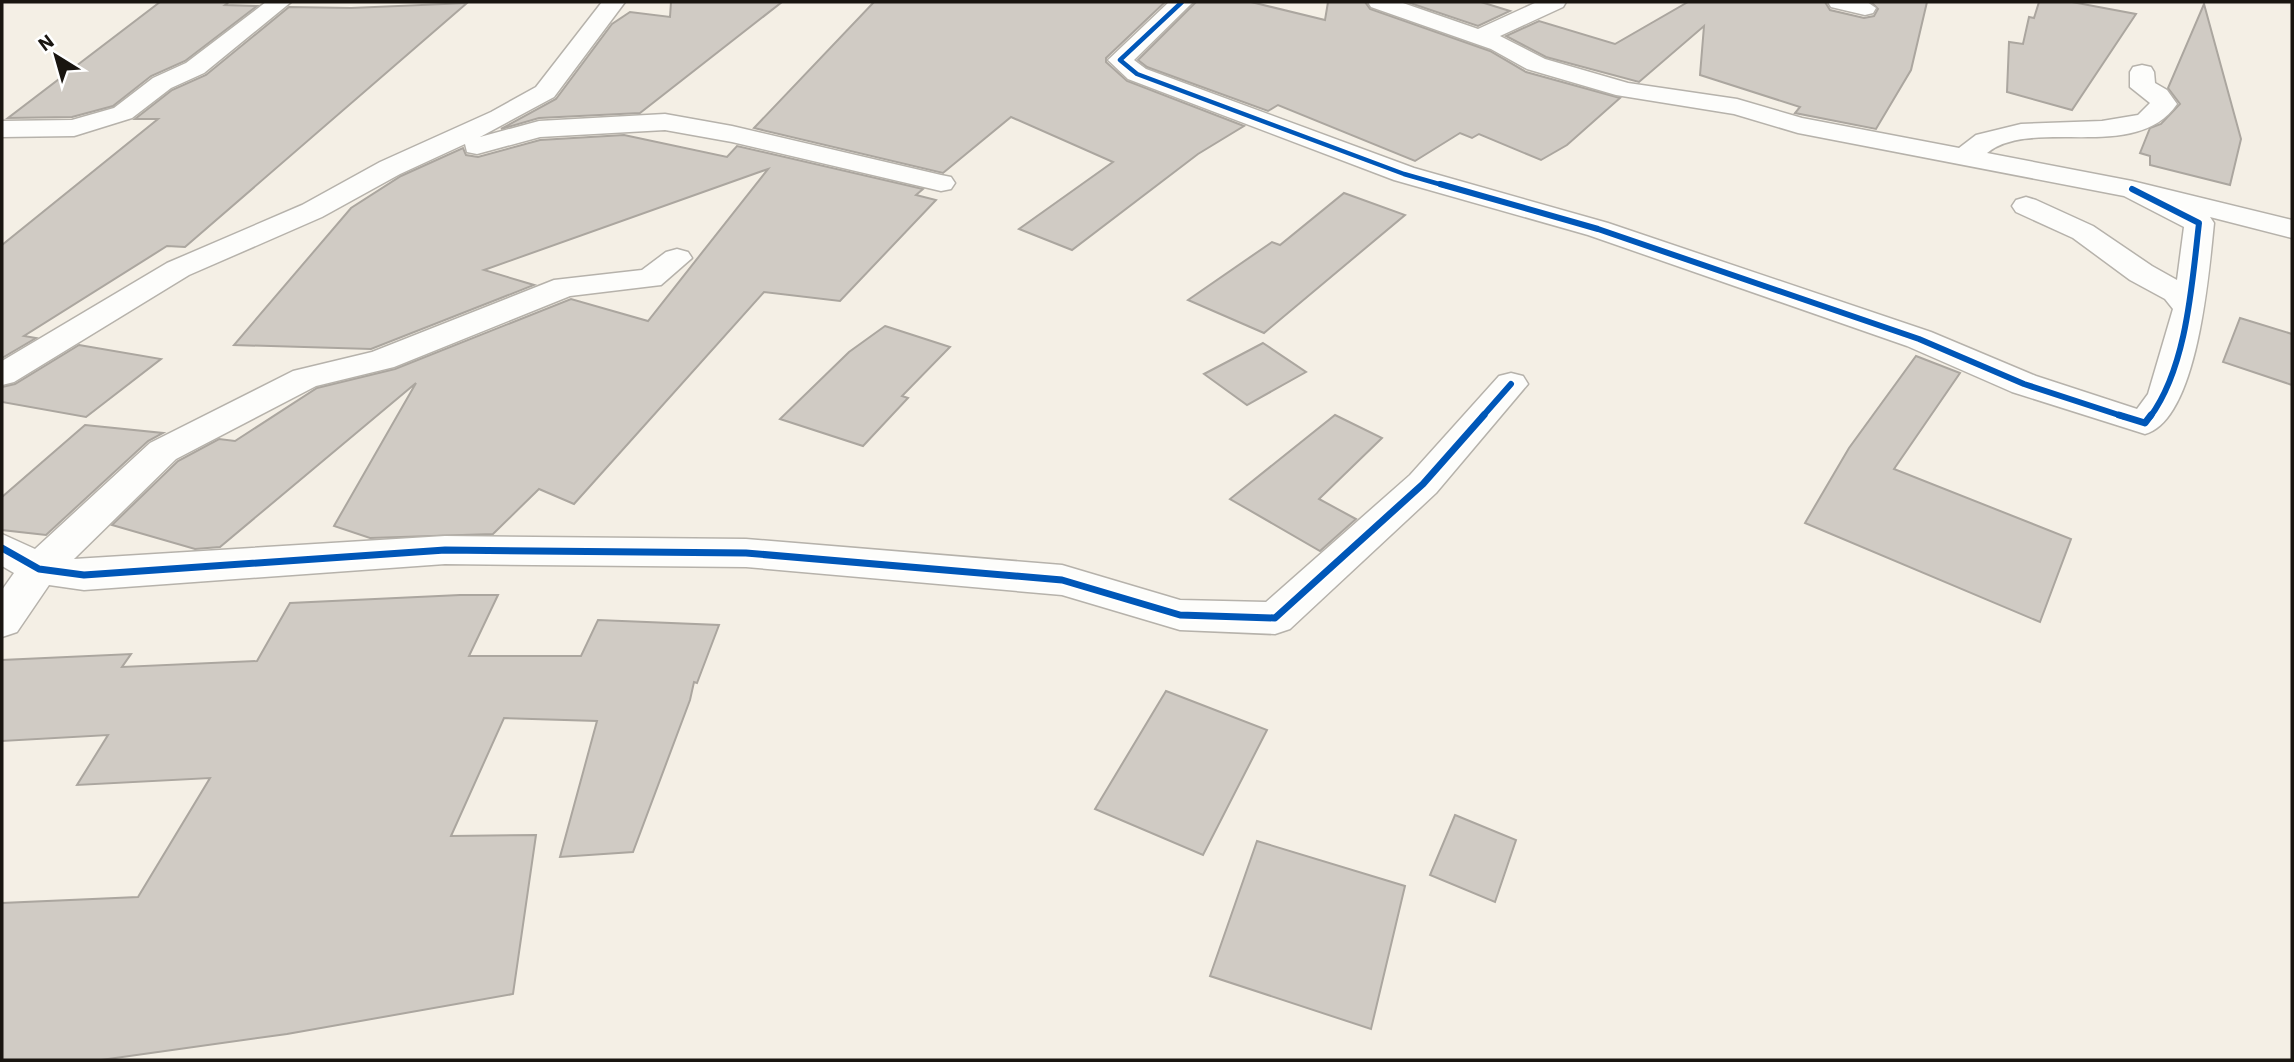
<svg xmlns="http://www.w3.org/2000/svg" width="2294" height="1062" font-family="'IBM Plex Sans',sans-serif">
  <style>
    .building { fill: #d0cbc4; stroke: #aba69f; stroke-width: 2 }
    .lines { fill: none; stroke-linecap: round; stroke-linejoin: round }
    .street-casing { stroke: #b6b2ab; stroke-width: 3 }
    .street { fill: #fdfdfb; fill-rule: evenodd }
    .cycleway-far2-casing { stroke: #fff; stroke-width: 7 }
    .cycleway-far1-casing { stroke: #fff; stroke-width: 10 }
    .cycleway-casing { stroke: #fff; stroke-width: 11 }
    .cycleway-far2 { stroke: #0057b8; stroke-width: 4.5 }
    .cycleway-far1 { stroke: #0057b8; stroke-width: 6 }
    .cycleway { stroke: #0057b8; stroke-width: 7 }
  </style>
  <rect width="100%" height="100%" fill="#f4efe5"/>
  <!-- building -->
  <g class="building">
    <polygon points="160,2 229,2 225,5 257,6 185,61 151,76 113,106 72,117 8,118"/>
    <polygon points="671,2 782,2 640,113 539,118 501,129 556,99 612,24 630,12 670,17"/>
    <polygon points="874,2 1165,2 1106,58 1106,62 1127,81 1244,126 1198,154 1072,250 1019,229 1113,162 1011,117 943,173 754,128"/>
    <polygon points="1196,2 1251,2 1325,20 1328,2 1365,2 1370,9 1490,51 1526,72 1620,98 1567,145 1541,160 1479,134 1472,138 1460,133 1415,161 1278,105 1268,111 1147,67 1138,60"/>
    <polygon points="1407,2 1481,2 1510,11 1478,26"/>
    <polygon points="1688,2 1825,2 1830,10 1864,18 1874,16 1878,9 1871,2 1927,2 1911,70 1876,129 1795,113 1800,107 1700,75 1704,26 1639,82 1546,57 1506,36 1539,21 1615,44"/>
    <polygon points="2039,2 2072,2 2136,14 2072,110 2007,92 2009,42 2023,44 2029,17 2034,18"/>
    <polygon points="467,3 185,247 167,246 24,336 36,338 2,358 2,245 158,119 135,119 172,90 206,75 289,7 351,8"/>
    <polygon points="2204,4 2241,139 2230,185 2150,165 2150,156 2140,153 2150,128 2161,124 2180,104 2168,88"/>
    <polygon points="624,135 727,157 737,146 923,189 916,195 936,200 840,301 764,292 574,504 539,489 493,534 370,538 334,526 416,383 220,547 195,549 112,525 178,461 219,439 235,441 317,388 395,369 571,299 648,321 768,169 484,270 534,285 371,349 234,345 351,208 401,176 463,148 466,155 478,157 540,140"/>
    <polygon points="1344,193 1405,215 1264,333 1188,300 1272,242 1280,245"/>
    <polygon points="2240,318 2292,334 2292,385 2223,362"/>
    <polygon points="885,326 950,347 902,396 908,398 863,446 780,419 849,352"/>
    <polygon points="1263,343 1306,372 1247,405 1204,374"/>
    <polygon points="79,345 161,359 86,417 2,402 2,387 15,384"/>
    <polygon points="1916,356 1960,373 1894,469 2071,539 2040,622 1805,523 1849,448"/>
    <polygon points="1335,415 1382,438 1319,499 1356,519 1320,551 1230,499"/>
    <polygon points="85,425 163,433 148,441 46,535 2,530 2,497"/>
    <polygon points="460,595 498,595 469,656 581,656 598,620 719,625 697,683 694,682 690,700 633,852 560,857 597,721 504,718 451,836 536,835 513,994 287,1034 101,1060 2,1060 2,903 138,897 210,778 77,785 108,735 2,741 2,660 131,654 122,667 257,661 290,603"/>
    <polygon points="1166,691 1267,730 1203,855 1095,809"/>
    <polygon points="1455,815 1516,840 1495,902 1430,875"/>
    <polygon points="1257,841 1405,886 1371,1029 1210,976"/>
  </g>
  <g class="lines">
    <!-- street casing -->
    <g class="street-casing">
      <g id="street">
        <polygon points="266,2 291,2 204,73 171,88 132,118 74,136 2,137 2,121 72,120 114,108 153,78 186,63"/>
        <polygon points="602,2 625,2 554,97 480,137 539,121 665,114 732,126 941,175 951,177 955,183 951,189 941,191 732,142 665,130 540,137 477,154 467,152 465,144 400,174 322,217 189,275 14,382 2,385 2,361 167,263 302,205 380,162 491,112 536,87"/>
        <path d="M 1169,2 L 1193,2 L 1134,60 L 1146,69 L 1414,168 L 1608,223 L 1931,332 L 2036,376 L 2137,409 L 2148,394 L 2173,309 L 2165,299 L 2130,280 L 2073,238 L 2016,212 L 2012,206 L 2016,200 L 2026,197 L 2036,200 L 2093,226 L 2152,266 L 2177,280 L 2184,227 L 2124,196 L 1798,133 L 1734,114 L 1616,95 L 1527,69 L 1491,49 L 1371,7 L 1368,2 L 1400,2 L 1478,29 L 1537,2 L 1566,2 L 1563,7 L 1500,36 L 1545,59 L 1628,83 L 1737,99 L 1802,118 L 1959,148 L 1976,135 L 2021,124 L 2102,121 L 2138,115 L 2150,103 L 2130,87 L 2130,72 L 2133,67 L 2142,65 L 2151,67 L 2154,72 L 2155,83 L 2167,90 L 2177,104 C 2136,164 2033,116 1987,153 L 2132,181 L 2292,220 L 2292,238 L 2210,217 L 2214,223 C 2209,271 2198,420 2145,434 L 2012,392 L 1907,346 L 1588,235 L 1394,180 L 1128,79 L 1108,60 Z"/>
        <polygon points="1828,2 1867,2 1876,8 1873,13 1865,15 1831,7"/>
        <polygon points="677,249 688,252 692,258 661,285 570,296 394,367 316,386 176,459 74,559 445,536 746,539 1062,565 1180,600 1266,602 1410,475 1499,376 1511,373 1523,376 1528,384 1436,493 1290,629 1275,634 1180,630 1062,595 746,567 445,564 84,590 49,585 17,632 2,637 2,590 14,573 2,566 2,534 35,549 150,443 293,371 372,352 554,280 642,270 666,252"/>
      </g>
    </g>
    <!-- street -->
    <use href="#street" class="street"/>
    <!-- cycleway-far2 casing -->
    <g class="cycleway-far2-casing">
      <polyline id="cycleway-far2" points="1182,2 1120,60 1137,74 1404,174 1446,186"/>
    </g>
    <!-- cycleway-far1 casing -->
    <g class="cycleway-far1-casing">
      <g id="cycleway-far1">
        <polyline points="1440,184 1598,229 1919,339 2024,384 2125,417"/>
        <path d="M 2132,189 L 2199,223 C 2192,283 2187,367 2150,417"/>
        <polyline points="1482,417 1511,384"/>
      </g>
    </g>
    <!-- cycleway casing -->
    <g class="cycleway-casing">
      <g id="cycleway">
        <polyline points="2119,415 2145,423 2151,415"/>
        <polyline points="2,548 39,569 84,575 445,550 746,553 1062,580 1180,615 1275,618 1423,484 1484,415"/>
      </g>
    </g>
    <!-- cycleway-far2 -->
    <use href="#cycleway-far2" class="cycleway-far2"/>
    <!-- cycleway-far1 -->
    <use href="#cycleway-far1" class="cycleway-far1"/>
    <!-- cycleway -->
    <use href="#cycleway" class="cycleway"/>
  </g>
  <!-- border -->
  <rect width="2294" height="1062" fill="none" stroke="#191510" stroke-width="7"/>
  <!-- north arrow -->
  <g transform="translate(56 56) rotate(323)" stroke="#ffffff" stroke-width="5" paint-order="stroke">
  <path d="M0-5L12 26L0 18L-12 26Z" fill="#191510"/>
  <text y="-10" font-size="19" font-weight="bold" text-anchor="middle" fill="#191510">N</text>
  </g>
</svg>
